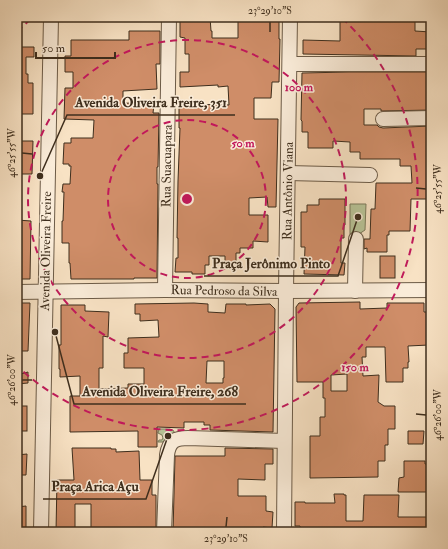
<svg xmlns="http://www.w3.org/2000/svg" width="448" height="549" font-family="'IM FELL Double Pica',serif">
  <style>
    .green { fill: #b8c498; stroke: #7b795a }
    .building { fill: #cf8d68; stroke: #3e2e1d; fill-rule: evenodd }
    .lines { fill: none; stroke-linecap: round; stroke-linejoin: round }
    .minor-casing { stroke: #6c5b47; stroke-width: 16 }
    .minor { stroke: #faecd9; stroke-width: 14 }
    .ticks { fill: none; stroke: #3e2e1d; stroke-width: 1.5 }
    .ring { fill: none; stroke: #c2185b; stroke-width: 2; stroke-dasharray: 7 5 }
    .labels { text-anchor: middle; dominant-baseline: central; stroke-width: 3; stroke-linejoin: round; paint-order: stroke }
    .street-label { font-size: 13px; fill: #3e2e1d; stroke: #faecd9 }
    .centre { fill: #c2185b; stroke: #faecd9; stroke-width: 2 }
    .ring-label { font-size: 12px; text-anchor: middle; font-weight: bold; fill: #c2185b; stroke: #faecd9; stroke-width: 3; stroke-linejoin: round; paint-order: stroke }
    .leader { fill: none; stroke: #3e2e1d; stroke-width: 1.5 }
    .callout-dot { fill: #3e2e1d; stroke: #faecd9; stroke-width: 1.5 }
    .callout-label { font-size: 14px; text-anchor: middle; font-weight: bold; fill: #3e2e1d; stroke: #faecd9; stroke-width: 3; stroke-linejoin: round; paint-order: stroke }
    .neatline { fill: none; stroke: #3e2e1d; stroke-width: 1.5 }
    .ticks-label { font-size: 10px; text-anchor: middle; fill: #3e2e1d }
  </style>
  <rect width="100%" height="100%" fill="#f8e2c4"/>
  <filter id="stains"><feTurbulence type="fractalNoise" baseFrequency=".005" numOctaves="4"/><feColorMatrix values="0 0 0 0 .2 0 0 0 0 .09 0 0 0 0 .02 0 0 0 .5 -.17"/></filter>
  <radialGradient id="worn" r=".72"><stop offset=".6" stop-color="#630" stop-opacity="0"/><stop offset="1" stop-color="#630" stop-opacity=".3"/></radialGradient>
  <!-- green -->
  <g class="green">
    <polygon points="350,204 366,204 365,230 359,234 352,237 350,235"/>
    <polygon points="159,429 170,429 174,431 173,440 168,442 158,442 159,440 162,440 163,438 162,435 158,433"/>
  </g>
  <!-- building -->
  <g class="building">
    <polygon points="189,17 210,17 211,31 212,31 212,38 238,38 238,17 279,17 279,39 280,39 279,82 272,82 271,98 254,98 254,119 278,119 276,207 268,207 267,197 249,198 249,215 268,215 268,242 253,241 253,248 240,248 240,253 236,253 236,262 225,263 225,256 209,256 209,265 205,265 205,274 192,274 192,272 175,272 176,258 178,258 178,238 177,238 178,181 180,128 179,128 179,104 229,105 228,86 218,87 218,85 180,87 180,72 189,72 189,54 185,54 185,38 180,37 180,18 189,18"/>
    <polygon points="340,17 415,17 415,31 431,32 431,49 416,49 416,56 303,54 303,40 340,41"/>
    <polygon points="129,31 160,31 160,64 156,64 157,89 123,91 123,103 154,104 153,113 159,113 158,167 157,167 157,184 158,184 157,278 134,278 134,279 71,279 70,263 69,263 69,243 62,243 62,221 63,221 64,192 62,192 63,184 70,184 71,166 69,166 69,164 63,164 64,143 71,143 71,138 93,138 94,120 64,119 65,88 73,88 73,72 65,72 65,56 71,56 71,40 129,40"/>
    <polygon points="17,47 34,47 34,57 26,57 26,74 28,74 28,83 33,83 33,114 17,114"/>
    <polygon points="349,72 431,72 431,110 381,111 381,109 364,109 364,125 377,125 379,127 383,128 431,126 431,199 411,199 410,231 389,231 389,235 387,235 387,252 367,252 367,248 364,249 364,239 370,239 371,209 375,209 376,183 412,183 411,166 400,166 400,159 360,159 360,152 350,152 350,142 333,141 333,148 308,148 308,132 302,132 302,121 301,120 302,73"/>
    <polygon points="17,141 33,141 32,174 17,174"/>
    <polygon points="319,199 345,199 345,225 344,225 344,238 341,238 341,263 345,263 344,275 304,274 305,247 301,247 301,212 307,212 307,205 319,205"/>
    <polygon points="17,220 31,221 30,279 17,279"/>
    <rect x="380" y="256" width="15" height="22"/>
    <path d="M 360,302 L 360,309 L 387,308 L 387,303 L 424,303 L 424,312 L 428,312 L 429,345 L 408,346 L 409,362 L 408,362 L 408,368 L 403,368 L 403,382 L 386,382 L 385,347 L 366,347 L 366,357 L 362,357 L 363,376 L 379,375 L 378,402 L 384,406 L 395,406 L 395,429 L 388,429 L 388,445 L 385,445 L 385,461 L 378,461 L 378,477 L 310,478 L 310,436 L 320,436 L 320,417 L 325,417 L 325,398 L 323,398 L 323,382 L 297,382 L 296,307 L 299,303 ZM 347,374 L 347,391 L 331,391 L 331,375 Z"/>
    <polygon points="17,303 30,303 28,351 17,351"/>
    <path d="M 194,303 L 208,304 L 208,312 L 225,313 L 226,304 L 246,304 L 246,305 L 270,304 L 275,309 L 273,432 L 210,430 L 210,425 L 204,425 L 204,422 L 184,422 L 184,428 L 157,427 L 157,447 L 138,447 L 138,431 L 70,432 L 70,396 L 80,396 L 80,376 L 60,377 L 60,369 L 59,369 L 59,345 L 61,345 L 61,305 L 85,305 L 85,311 L 109,312 L 108,337 L 103,336 L 103,368 L 99,368 L 99,389 L 128,388 L 128,384 L 144,384 L 144,368 L 124,368 L 124,353 L 128,353 L 128,338 L 159,337 L 158,320 L 140,321 L 140,314 L 135,314 L 135,304 ZM 207,361 L 224,361 L 224,378 L 223,378 L 223,383 L 206,383 Z"/>
    <polygon points="28,372 28,383 17,384 17,375"/>
    <rect x="17" y="406" width="10" height="25"/>
    <polygon points="408,431 424,431 423,444 408,444"/>
    <polygon points="72,448 111,448 111,449 116,449 116,452 139,451 140,480 152,480 152,495 156,495 156,532 91,532 91,504 75,504 75,532 56,532 57,480 74,480"/>
    <polygon points="225,448 273,449 273,464 265,464 265,480 238,479 238,496 266,496 266,511 273,512 272,528 263,527 263,532 173,532 175,456 225,456"/>
    <polygon points="27,454 26,475 17,475 17,455"/>
    <polygon points="404,461 425,461 425,464 431,464 431,492 398,492 399,478 404,477"/>
    <polygon points="334,494 344,494 344,495 346,495 346,521 363,521 364,495 399,495 398,517 431,517 431,532 301,532 300,526 295,526 295,502 305,502 305,503 335,503"/>
    <polygon points="26,506 26,532 17,532 17,507"/>
  </g>
  <g class="lines">
    <!-- minor casing -->
    <g class="minor-casing">
      <g id="minor">
        <polyline points="290,64 431,64"/>
        <polyline points="383,119 431,118"/>
        <polyline points="288,173 370,175"/>
        <polyline points="165,290 169,17"/>
        <polyline points="355,291 356,239"/>
        <polyline points="17,292 165,290 286,291 431,290"/>
        <polyline points="41,532 51,17"/>
        <path d="M 164,532 L 167,455 C 169,441 175,438 188,438 L 284,441"/>
        <polyline points="284,532 286,291 290,17"/>
      </g>
    </g>
    <!-- minor -->
    <use href="#minor" class="minor"/>
  </g>
  <!-- ticks -->
  <path class="ticks" d="M 270,32 L 270,22M 22,153 L 32,154M 416,188 L 426,189M 22,380 L 32,380M 416,414 L 426,415M 226,527 L 227,517"/>
  <!-- distance rings -->
  <g class="ring">
    <circle cx="187" cy="199" r="79"/>
    <circle cx="187" cy="199" r="159"/>
    <path d="M17 32A238 238 0 0 1 32 18M342 18A238 238 0 1 1 17 366"/>
  </g>
  <g class="labels">
    <!-- street labels -->
    <g class="street-label">
      <text transform="translate(167 166) rotate(-89)">Rua Suacuapara</text>
      <text transform="translate(288 191) rotate(-89)">Rua Antônio Viana</text>
      <text transform="translate(46 251) rotate(-89)">Avenida Oliveira Freire</text>
      <text transform="translate(224 291) rotate(1)">Rua Pedroso da Silva</text>
    </g>
  </g>
  <circle cx="187" cy="199" r="6" class="centre"/>
  <g class="ring-label">
    <text x="299" y="91">100 m</text>
    <text x="243" y="147">50 m</text>
    <text x="355" y="371">150 m</text>
  </g>
  <!-- callouts -->
  <path class="leader" d="M40 176L67 115H235M358 217L338 276H204M55 332L74 404H246M168 436L146 499H43"/>
  <g class="callout-dot">
    <circle cx="40" cy="176" r="4"/>
    <circle cx="358" cy="217" r="4"/>
    <circle cx="55" cy="332" r="4"/>
    <circle cx="168" cy="436" r="4"/>
  </g>
  <g class="callout-label">
    <text x="151" y="107">Avenida Oliveira Freire, 351</text>
    <text x="271" y="268">Praça Jerônimo Pinto</text>
    <text x="160" y="396">Avenida Oliveira Freire, 268</text>
    <text x="95" y="491">Praça Arica Açu</text>
  </g>
  <!-- margin -->
  <rect width="448" height="549" fill="none" stroke="#f8e2c4" stroke-width="44"/>
  <!-- scale -->
  <path d="M36 52v6h79v-6" fill="none" stroke="#3e2e1d" stroke-width="2"/>
  <text x="42" y="52" font-size="12" fill="#3e2e1d" stroke="#faecd9" stroke-width="3" paint-order="stroke">50 m</text>
  <rect x="22" y="22" width="404" height="505" class="neatline"/>
  <g class="ticks-label">
    <text x="270" y="14">23°29'10"S</text>
    <text transform="translate(11 153) rotate(-90)" y="4">46°25'55"W</text>
    <text transform="translate(437 189) rotate(-90)" y="4">46°25'55"W</text>
    <text transform="translate(11 380) rotate(-90)" y="4">46°26'00"W</text>
    <text transform="translate(437 415) rotate(-90)" y="4">46°26'00"W</text>
    <text x="226" y="542">23°29'10"S</text>
  </g>
  <rect width="100%" height="100%" filter="url(#stains)"/>
  <rect width="100%" height="100%" fill="url(#worn)"/>
</svg>
